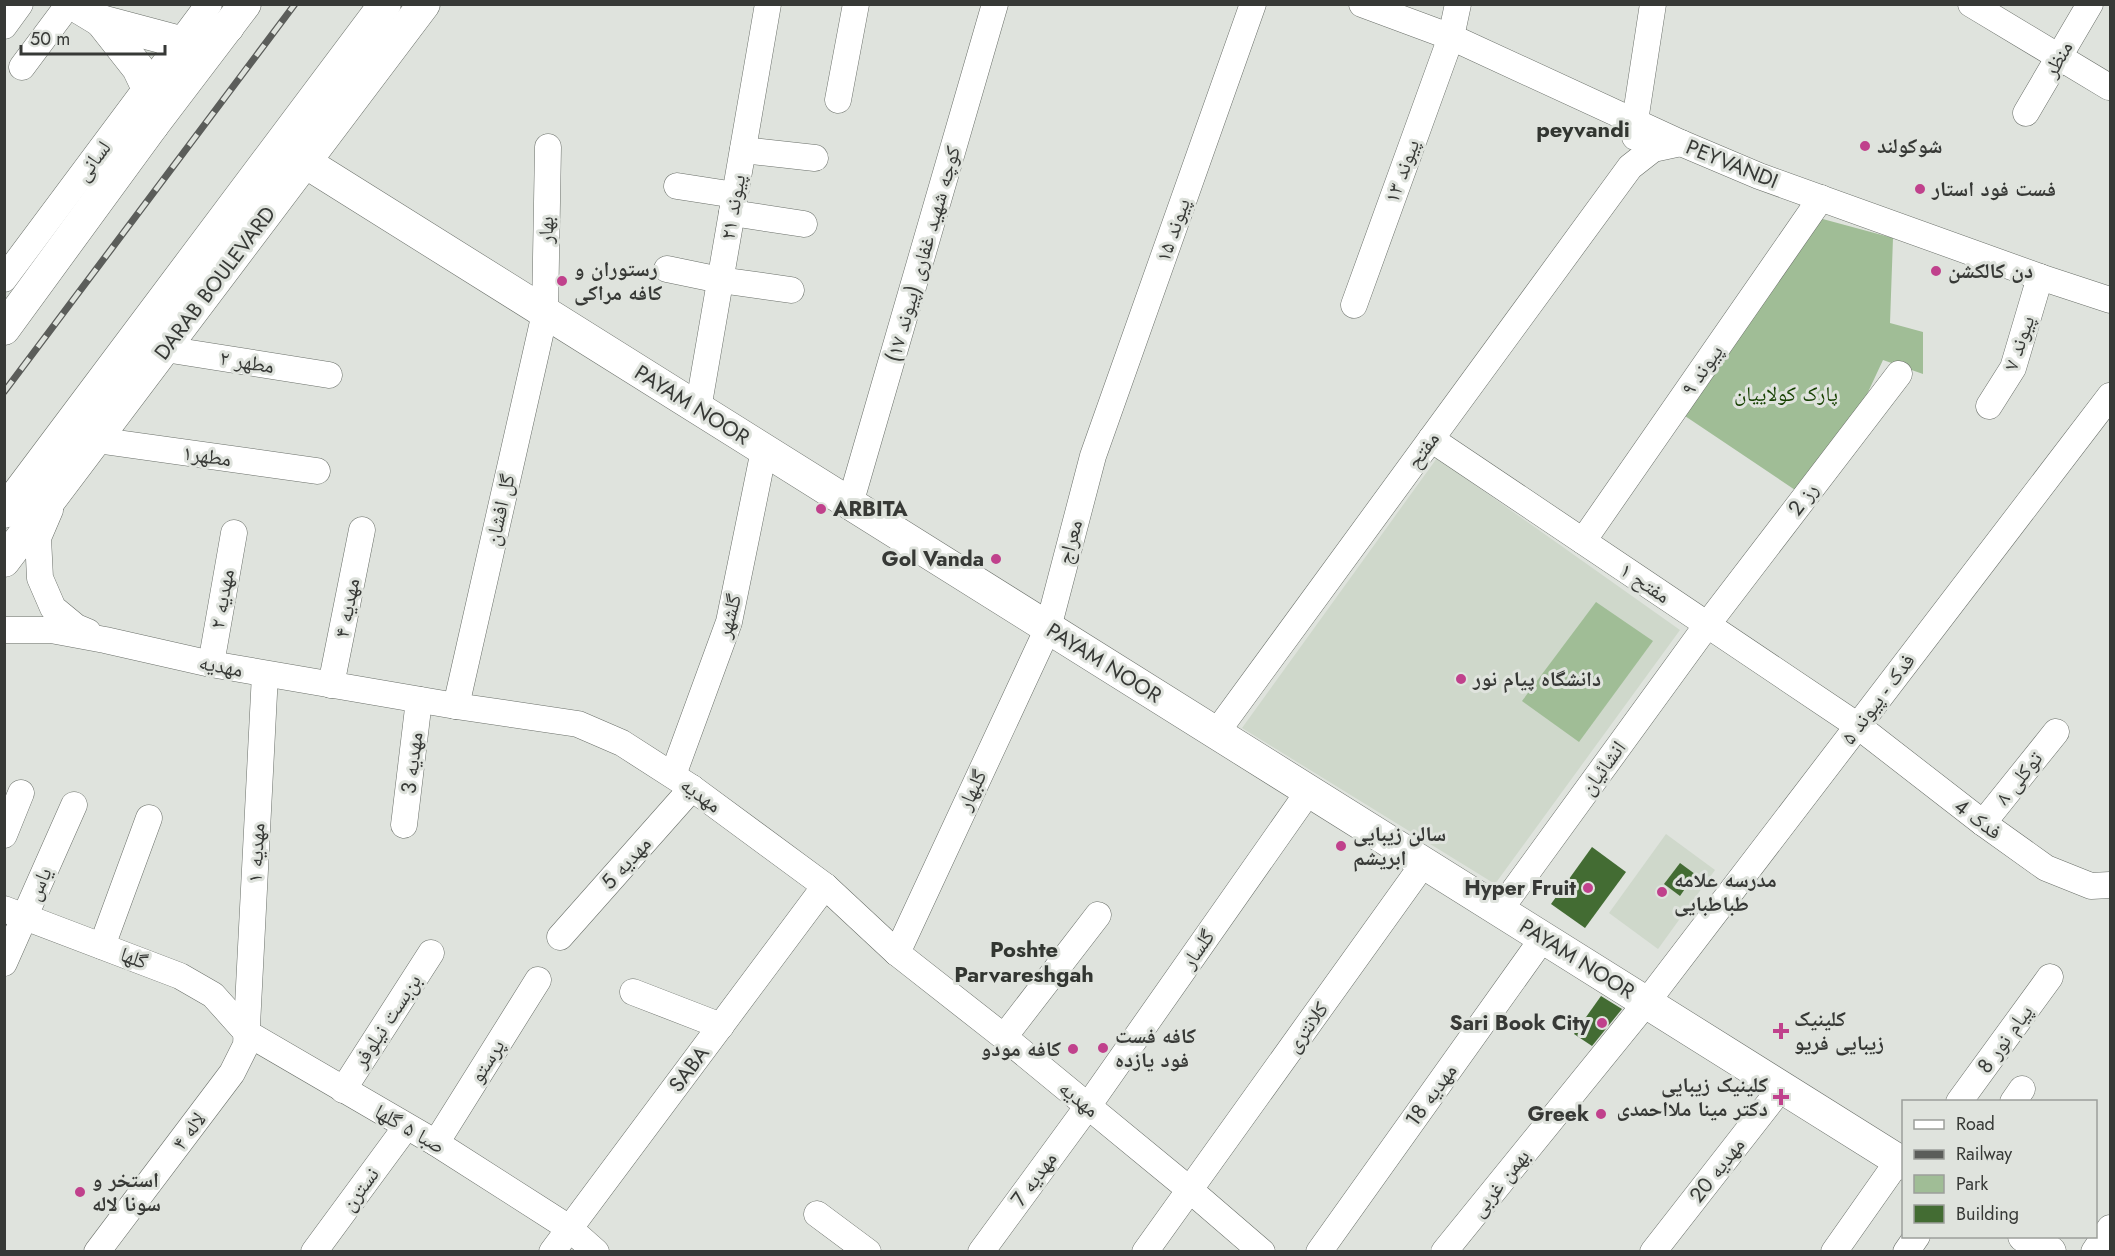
<svg xmlns="http://www.w3.org/2000/svg" width="2115" height="1256" font-family="Jost,'Noto Naskh Arabic',sans-serif">
  <style>
    .built { fill: #cfd8cb }
    .green { fill: #a0bd96 }
    .building { fill: #436c33 }
    .lines { fill: none; stroke-linecap: round; stroke-linejoin: round }
    .minor-casing { stroke: #6a6f69; stroke-width: 27 }
    .major-casing { stroke: #6a6f69; stroke-width: 33 }
    .minor { stroke: #fff; stroke-width: 26 }
    .major { stroke: #fff; stroke-width: 32 }
    .rail-casing { stroke: #5b5d5a; stroke-width: 7 }
    .rail { stroke: #dfe3dd; stroke-width: 4.5; stroke-dasharray: 14; stroke-linecap: butt }
    .poi-dot { fill: #c0418c; stroke: #dfe3dd; stroke-width: 2 }
    .labels { text-anchor: middle; dominant-baseline: central; stroke-width: 6; stroke-linejoin: round; paint-order: stroke }
    .street-label { font-size: 21px; fill: #373936; stroke: #dfe3dd }
    .poi-label { font-size: 21px; font-weight: bold; fill: #373936; stroke: #dfe3dd; text-anchor: start }
    .park-label { font-size: 21px; fill: #164000; stroke: #dfe3dd }
    .neighbourhood-label { font-size: 22px; font-weight: bold; fill: #323631; stroke: #dfe3dd }
  </style>
  <rect width="100%" height="100%" fill="#dfe3dd"/>
  <!-- built -->
  <g class="built">
    <polygon points="1437,458 1680,630 1495,884 1242,728"/>
    <polygon points="1666,834 1715,870 1658,949 1609,913"/>
  </g>
  <!-- green -->
  <g class="green">
    <polygon points="1819,218 1893,238 1890,323 1923,332 1923,374 1883,360 1855,420 1804,496 1685,416"/>
    <polygon points="1596,602 1653,641 1579,742 1522,701"/>
  </g>
  <!-- building -->
  <g class="building">
    <polygon points="1592,847 1626,872 1585,928 1551,904"/>
    <polygon points="1680,863 1695,874 1680,896 1664,884"/>
    <polygon points="1601,996 1622,1009 1592,1046 1574,1034"/>
  </g>
  <g class="lines">
    <!-- minor casing -->
    <g class="minor-casing">
      <g id="minor">
        <polyline points="1362,4 1451,37 1681,143 1759,176 2040,277 2110,300"/>
        <polyline points="1971,4 2109,87"/>
        <polyline points="4,26 20,4"/>
        <polyline points="22,67 69,4"/>
        <polyline points="838,100 856,4"/>
        <polyline points="2026,113 2090,4"/>
        <polyline points="1635,137 1635,121 1653,4"/>
        <polyline points="743,150 815,158"/>
        <polyline points="677,186 735,195"/>
        <polyline points="732,213 804,224"/>
        <polyline points="667,269 720,280 791,290"/>
        <polyline points="4,279 209,4"/>
        <polyline points="1354,305 1451,37 1458,4"/>
        <polyline points="165,349 329,375"/>
        <polyline points="1989,406 2013,368 2040,277"/>
        <polyline points="698,409 768,4"/>
        <polyline points="1431,439 1858,726 1983,823 2046,868 2091,886 2110,885"/>
        <polyline points="96,440 317,471"/>
        <polyline points="850,504 995,4"/>
        <polyline points="50,510 38,538 40,578 53,608 76,627 88,632"/>
        <polyline points="1583,541 1821,198"/>
        <polyline points="4,630 51,630 105,640 211,664 456,706 578,724 622,743 692,788 825,886 897,953 1004,1037 1190,1190 1262,1252"/>
        <polyline points="211,664 234,533"/>
        <polyline points="331,685 362,530"/>
        <polyline points="456,706 545,313 548,147"/>
        <polyline points="1216,733 1630,167 1653,149 1681,143"/>
        <polyline points="673,775 729,622 764,450"/>
        <polyline points="1983,823 2056,732"/>
        <polyline points="404,825 419,700"/>
        <polyline points="4,835 21,793"/>
        <polyline points="4,909 180,976 213,995 247,1033 436,1143 569,1228 596,1252"/>
        <polyline points="1499,911 1707,625 1899,374"/>
        <polyline points="560,937 692,788"/>
        <polyline points="102,946 149,818"/>
        <polyline points="897,953 1048,628 1093,456 1253,4"/>
        <polyline points="4,963 74,805"/>
        <polyline points="633,992 721,1026"/>
        <polyline points="1004,1037 1098,915"/>
        <polyline points="343,1090 431,953"/>
        <polyline points="1959,1102 2050,977"/>
        <polyline points="2013,1102 2022,1089"/>
        <polyline points="436,1143 538,980"/>
        <polyline points="817,1214 868,1252"/>
        <polyline points="97,1252 232,1073 246,1045 265,674"/>
        <polyline points="314,1252 406,1127"/>
        <polyline points="552,1252 825,886"/>
        <polyline points="981,1252 1088,1106 1309,791"/>
        <polyline points="1145,1252 1424,863"/>
        <polyline points="1319,1252 1543,938"/>
        <polyline points="1444,1252 1646,1003 2110,396"/>
        <polyline points="1653,1252 1781,1088"/>
        <polyline points="1834,1252 1898,1161"/>
        <polyline points="1906,1252 1917,1236"/>
        <polyline points="2094,1252 2110,1228"/>
      </g>
    </g>
    <!-- major casing -->
    <g class="major-casing">
      <g id="major">
        <polyline points="73,4 101,21 180,42 228,27"/>
        <polyline points="101,21 138,68 148,89 153,125"/>
        <polyline points="305,162 1904,1164"/>
        <polyline points="4,329 153,125 245,4"/>
        <polyline points="4,512 385,4"/>
        <polyline points="4,561 424,4"/>
        <polyline points="2024,1236 2050,1252"/>
      </g>
    </g>
    <!-- minor -->
    <use href="#minor" class="minor"/>
    <!-- major -->
    <use href="#major" class="major"/>
    <!-- rail casing -->
    <g class="rail-casing">
      <polyline id="rail" points="4,392 295,4"/>
    </g>
    <!-- rail -->
    <use href="#rail" class="rail"/>
  </g>
  <!-- markers -->
  <g class="poi-dot">
    <circle cx="1865" cy="146" r="6"/>
    <circle cx="1920" cy="189" r="6"/>
    <circle cx="1936" cy="271" r="6"/>
    <circle cx="562" cy="281" r="6"/>
    <circle cx="821" cy="509" r="6"/>
    <circle cx="996" cy="559" r="6"/>
    <circle cx="1461" cy="679" r="6"/>
    <circle cx="1341" cy="846" r="6"/>
    <circle cx="1588" cy="888" r="6"/>
    <circle cx="1662" cy="892" r="6"/>
    <circle cx="1602" cy="1023" r="6"/>
    <path d="M1778 1022h6v6h6v6h-6v6h-6v-6h-6v-6h6z"/>
    <circle cx="1103" cy="1048" r="6"/>
    <circle cx="1073" cy="1049" r="6"/>
    <path d="M1778 1088h6v6h6v6h-6v6h-6v-6h-6v-6h6z"/>
    <circle cx="1601" cy="1114" r="6"/>
    <circle cx="80" cy="1192" r="6"/>
  </g>
  <g class="labels">
    <!-- street labels -->
    <g class="street-label">
      <text transform="translate(2058 59) rotate(-60)">منظر</text>
      <text transform="translate(93 161) rotate(-53)">لسانی</text>
      <text transform="translate(1732 164) rotate(22)">PEYVANDI</text>
      <text transform="translate(1402 171) rotate(-70)">پیوند ۱۳</text>
      <text transform="translate(733 207) rotate(-80)">پیوند ۲۱</text>
      <text transform="translate(546 230) rotate(-89)">بهار</text>
      <text transform="translate(1173 230) rotate(-71)">پیوند ۱۵</text>
      <text transform="translate(923 254) rotate(-74)">کوچه شهید غفاری (پیوند ۱۷)</text>
      <text transform="translate(215 283) rotate(-53)">DARAB BOULEVARD</text>
      <text transform="translate(2019 343) rotate(-71)">پیوند ۷</text>
      <text transform="translate(247 362) rotate(9)">مطهر ۲</text>
      <text transform="translate(1702 370) rotate(-55)">پیوند ۹</text>
      <text transform="translate(692 405) rotate(32)">PAYAM NOOR</text>
      <text transform="translate(1423 450) rotate(-54)">مفتح</text>
      <text transform="translate(207 456) rotate(8)">مطهر۱</text>
      <text transform="translate(1803 499) rotate(-53)">رز 2</text>
      <text transform="translate(500 510) rotate(-77)">گل افشان</text>
      <text transform="translate(1070 542) rotate(-75)">معراج</text>
      <text transform="translate(1645 583) rotate(34)">مفتح ۱</text>
      <text transform="translate(222 599) rotate(-80)">مهدیه ۲</text>
      <text transform="translate(347 608) rotate(-79)">مهدیه ۴</text>
      <text transform="translate(729 616) rotate(-75)">گلشهر</text>
      <text transform="translate(1104 663) rotate(32)">PAYAM NOOR</text>
      <text transform="translate(221 666) rotate(11)">مهدیه</text>
      <text transform="translate(1878 699) rotate(-53)">فدک - پیوند ۵</text>
      <text transform="translate(412 763) rotate(-83)">مهدیه 3</text>
      <text transform="translate(1603 768) rotate(-54)">انشائیان</text>
      <text transform="translate(2019 778) rotate(-51)">توکلی ۸</text>
      <text transform="translate(972 790) rotate(-65)">گلبهار</text>
      <text transform="translate(701 795) rotate(36)">مهدیه</text>
      <text transform="translate(1978 819) rotate(37)">فدک 4</text>
      <text transform="translate(256 853) rotate(-87)">مهدیه ۱</text>
      <text transform="translate(626 863) rotate(-48)">مهدیه 5</text>
      <text transform="translate(39 884) rotate(-66)">یاس</text>
      <text transform="translate(1198 949) rotate(-55)">گلسار</text>
      <text transform="translate(134 958) rotate(21)">گلها</text>
      <text transform="translate(1577 959) rotate(32)">PAYAM NOOR</text>
      <text transform="translate(387 1021) rotate(-57)">بن‌بست نیلوفر</text>
      <text transform="translate(1307 1027) rotate(-54)">کلانتری</text>
      <text transform="translate(2005 1039) rotate(-54)">پیام نور 8</text>
      <text transform="translate(487 1061) rotate(-58)">پرستو</text>
      <text transform="translate(689 1069) rotate(-53)">SABA</text>
      <text transform="translate(1431 1095) rotate(-54)">مهدیه 18</text>
      <text transform="translate(1079 1099) rotate(39)">مهدیه</text>
      <text transform="translate(410 1129) rotate(30)">صبا ۵ گلها</text>
      <text transform="translate(189 1131) rotate(-53)">لاله ۴</text>
      <text transform="translate(1717 1170) rotate(-52)">مهدیه 20</text>
      <text transform="translate(1034 1179) rotate(-54)">مهدیه 7</text>
      <text transform="translate(1500 1183) rotate(-51)">بهمن غربی</text>
      <text transform="translate(360 1189) rotate(-53)">نسترن</text>
    </g>
    <!-- poi labels -->
    <g class="poi-label">
      <text x="1877" y="146">شوکولند</text>
      <text x="1932" y="189">فست فود استار</text>
      <text x="574" y="269">رستوران و<tspan x="574" dy="24">کافه مراکی</tspan></text>
      <text x="1948" y="271">دن کالکشن</text>
      <text x="833" y="509">ARBITA</text>
      <text x="984" y="559" text-anchor="end">Gol Vanda</text>
      <text x="1473" y="679">دانشگاه پیام نور</text>
      <text x="1353" y="834">سالن زیبایی<tspan x="1353" dy="24">ابریشم</tspan></text>
      <text x="1674" y="880">مدرسه علامه<tspan x="1674" dy="24">طباطبایی</tspan></text>
      <text x="1576" y="888" text-anchor="end">Hyper Fruit</text>
      <text x="1794" y="1019">کلینیک<tspan x="1794" dy="24">زیبایی فریو</tspan></text>
      <text x="1590" y="1023" text-anchor="end">Sari Book City</text>
      <text x="1115" y="1036">کافه فست<tspan x="1115" dy="24">فود یازده</tspan></text>
      <text x="1061" y="1049" text-anchor="end">کافه مودو</text>
      <text x="1768" y="1085" text-anchor="end">کلینیک زیبایی<tspan x="1768" dy="24">دکتر مینا ملااحمدی</tspan></text>
      <text x="1589" y="1114" text-anchor="end">Greek</text>
      <text x="92" y="1180">استخر و<tspan x="92" dy="24">سونا لاله</tspan></text>
    </g>
    <!-- park labels -->
    <g class="park-label">
      <text x="1786" y="394">پارک کولاییان</text>
    </g>
    <!-- neighbourhood labels -->
    <g class="neighbourhood-label">
      <text x="1583" y="129">peyvandi</text>
      <text x="1024" y="949">Poshte<tspan x="1024" dy="25">Parvareshgah</tspan></text>
    </g>
  </g>
  <!-- border -->
  <rect width="2115" height="1256" fill="none" stroke="#373936" stroke-width="12"/>
  <!-- legend -->
  <rect x="1902" y="1100" width="195" height="138" fill="#dfe3dd" stroke="#9c9f9a" stroke-width="1.5"/>
  <rect x="1914" y="1120" width="30" height="9" fill="#ffffff" stroke="#9c9f9a" stroke-width="1.5"/>
  <text x="1956" y="1130" font-size="18" fill="#373936">Road</text>
  <rect x="1914" y="1150" width="30" height="9" fill="#5b5d5a" stroke="#9c9f9a" stroke-width="1.5"/>
  <text x="1956" y="1160" font-size="18" fill="#373936">Railway</text>
  <rect x="1914" y="1175" width="30" height="18" fill="#a0bd96" stroke="#9c9f9a" stroke-width="1.5"/>
  <text x="1956" y="1190" font-size="18" fill="#373936">Park</text>
  <rect x="1914" y="1205" width="30" height="18" fill="#436c33" stroke="#9c9f9a" stroke-width="1.5"/>
  <text x="1956" y="1220" font-size="18" fill="#373936">Building</text>
  <!-- scale -->
  <path d="M21 45v9h144v-9" fill="none" stroke="#373936" stroke-width="3"/>
  <text x="30" y="45" font-size="18" fill="#373936" stroke="#dfe3dd" stroke-width="4.5" paint-order="stroke">50 m</text>
</svg>
